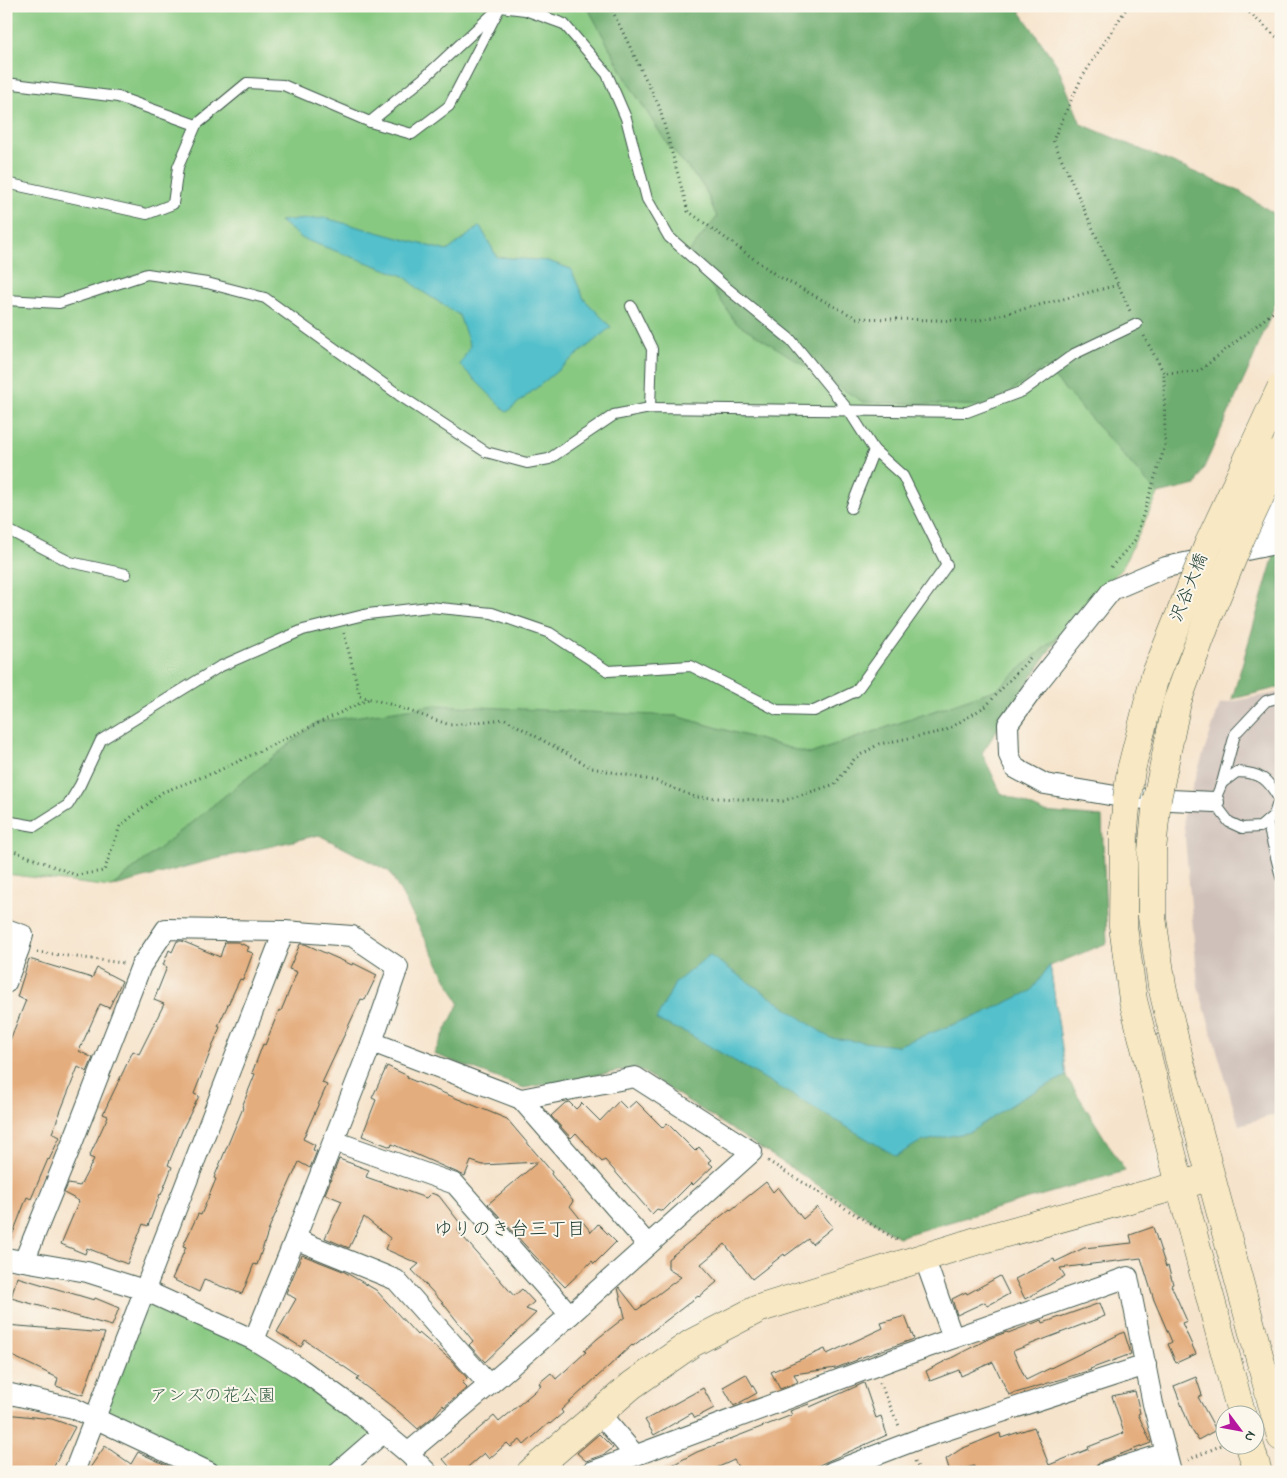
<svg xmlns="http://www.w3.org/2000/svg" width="1287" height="1478" font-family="'Indie Flower','Klee One',sans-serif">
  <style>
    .industrial { fill: #cfc1ba }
    .green { fill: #88c982; stroke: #54835b }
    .forest { fill: #6ead70; stroke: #467552 }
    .water { fill: #53c0cb; stroke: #397e80 }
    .building { fill: #e4ad7e }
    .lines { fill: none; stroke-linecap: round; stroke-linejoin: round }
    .lane-casing { stroke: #3f564b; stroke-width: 12 }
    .street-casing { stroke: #3f564b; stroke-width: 22 }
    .secondary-casing { stroke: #3f564b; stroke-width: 29 }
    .path { stroke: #3f564b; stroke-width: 3; stroke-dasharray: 1 4; stroke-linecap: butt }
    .lane { stroke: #fff; stroke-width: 10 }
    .street { stroke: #fff; stroke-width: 20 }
    .secondary { stroke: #f8e8c3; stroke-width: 28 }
    .secondary-bridge-casing { stroke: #3f564b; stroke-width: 29; stroke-linecap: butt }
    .secondary-bridge { stroke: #f8e8c3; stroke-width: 28 }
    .labels { text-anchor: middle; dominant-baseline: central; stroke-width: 4; stroke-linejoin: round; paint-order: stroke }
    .street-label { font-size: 18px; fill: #1f3d34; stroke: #fbf7ec }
    .park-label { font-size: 18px; fill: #396048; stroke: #fbf7ec }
    .neighbourhood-label { font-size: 19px; fill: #1f3d34; stroke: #fbf7ec }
  </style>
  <rect width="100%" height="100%" fill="#fbf7ec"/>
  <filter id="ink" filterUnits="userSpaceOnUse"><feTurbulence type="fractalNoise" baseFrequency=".02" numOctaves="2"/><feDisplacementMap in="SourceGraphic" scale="10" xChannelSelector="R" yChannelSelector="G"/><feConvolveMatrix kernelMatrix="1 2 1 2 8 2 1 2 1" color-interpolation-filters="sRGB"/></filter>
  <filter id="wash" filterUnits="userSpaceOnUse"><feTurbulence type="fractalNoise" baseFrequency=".0096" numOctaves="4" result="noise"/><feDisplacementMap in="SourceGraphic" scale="20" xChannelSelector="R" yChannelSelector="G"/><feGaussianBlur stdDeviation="1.12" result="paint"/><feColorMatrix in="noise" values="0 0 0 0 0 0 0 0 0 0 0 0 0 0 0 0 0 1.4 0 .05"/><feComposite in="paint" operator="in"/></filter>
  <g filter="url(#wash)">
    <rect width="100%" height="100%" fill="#f6e3cb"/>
    <!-- industrial -->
    <polygon class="industrial" points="1281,692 1281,1113 1239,1125 1198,986 1183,815 1220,704"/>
    <!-- green -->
    <g class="green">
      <polygon points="6,6 587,6 629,84 666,142 704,187 717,217 990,406 1045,367 1158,494 1122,568 1061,633 997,689 810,754 676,716 317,722 111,887 6,874"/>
      <polygon points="144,1290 254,1340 384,1432 338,1472 209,1472 95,1417"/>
    </g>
    <!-- forest -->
    <g class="forest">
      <polygon points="587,6 1020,6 1021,13 1057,65 1081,124 1239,191 1281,218 1281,290 1250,366 1196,485 1158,494 1045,367 990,406 863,402 735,322 689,252 717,217 704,187 666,142 629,84"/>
      <polygon points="1280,535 1281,687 1232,699"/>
      <polygon points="1061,633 982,753 1001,793 1044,812 1102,817 1107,943 1050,966 1066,1076 1125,1171 898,1237 637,1068 524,1088 434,1054 459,1003 390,872 319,835 203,862 111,887 317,722 436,705 676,716 810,754 997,689"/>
    </g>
    <!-- water -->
    <g class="water">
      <polygon points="325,218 447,251 480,226 497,257 548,261 571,269 584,299 611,327 507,412 460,365 470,346 459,315 420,290 404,276 303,239 280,221"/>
      <polygon points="709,955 830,1038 896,1046 982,1014 1031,991 1050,965 1066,1076 1022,1098 970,1132 920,1142 896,1156 687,1033 656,1020 675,983"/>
    </g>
    <g id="blocks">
      <!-- building -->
      <g class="building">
        <polygon points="177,941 182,941 220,957 225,942 237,942 249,947 247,951 253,953 243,980 240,979 218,1026 220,1027 194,1094 199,1096 183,1128 168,1165 172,1167 161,1195 160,1194 148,1226 143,1224 127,1264 87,1248 85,1254 61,1244 79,1201 64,1193 68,1184 80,1186 94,1159 89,1157 108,1116 103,1114 133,1051 139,1054 164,1004 154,1000 167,967 163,965 169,950 172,952"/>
        <polygon points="300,944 305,944 352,965 353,963 377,975 365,1000 361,999 322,1083 327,1085 303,1139 315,1145 313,1150 317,1151 310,1168 299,1162 270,1226 257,1265 254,1264 242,1294 204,1280 199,1292 172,1279 186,1247 183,1246 198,1214 201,1215 216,1179 214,1178 243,1108 242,1107 255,1074 252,1073 263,1044 265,1045 279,1010 281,1011 297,972 289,969"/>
        <polygon points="29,959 92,978 97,968 122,981 109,1008 100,1004 79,1051 93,1058 87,1072 78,1067 52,1133 60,1137 49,1160 48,1159 31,1199 27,1197 8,1246 6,1246 6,1050 26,1000 17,997"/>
        <polygon points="387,1066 408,1076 407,1078 507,1119 552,1172 551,1174 573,1201 570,1206 591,1232 598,1224 616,1242 594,1264 592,1261 565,1287 533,1254 488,1204 538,1162 483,1165 471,1161 465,1176 392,1144 391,1147 362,1136 376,1100 372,1098"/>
        <polygon points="619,1101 627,1109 636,1101 663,1128 667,1123 695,1151 699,1147 711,1160 708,1162 713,1166 693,1185 691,1183 663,1211 657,1209 652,1214 605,1160 602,1162 576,1133 571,1138 551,1116 565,1103 569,1102 576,1109 582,1103 600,1121"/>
        <polygon points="339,1159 369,1170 366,1177 426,1198 431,1193 439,1196 460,1223 458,1231 514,1296 522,1289 534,1302 526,1309 536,1313 485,1362 469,1345 473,1341 442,1302 412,1270 419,1264 385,1249 390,1238 364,1217 349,1248 325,1238 342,1201 325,1194"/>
        <polygon points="766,1182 773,1192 778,1187 803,1219 817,1207 833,1227 812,1244 808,1239 785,1256 784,1254 752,1279 725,1244 701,1264 717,1282 699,1297 698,1296 633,1346 632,1345 561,1410 563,1413 550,1424 549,1423 524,1445 520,1440 511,1447 507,1443 489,1459 484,1453 462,1472 454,1472 443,1459 494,1416 499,1422 541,1386 539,1383 551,1373 556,1379 586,1352 584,1351 597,1339 625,1317 618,1288 619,1287 637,1310 681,1277 668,1269 668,1259 730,1209 731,1210"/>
        <polygon points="1153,1227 1166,1267 1168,1266 1173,1284 1171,1285 1187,1321 1182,1323 1196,1354 1176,1363 1168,1344 1172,1342 1154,1300 1141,1258 1060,1268 1065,1276 1025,1299 1015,1279 1054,1259 1055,1262 1084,1248 1132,1243 1130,1235"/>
        <polygon points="302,1255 343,1271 376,1290 417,1335 419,1333 452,1361 467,1378 462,1383 467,1388 444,1407 443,1405 434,1416 418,1429 398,1411 357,1380 359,1377 305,1340 301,1347 277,1332 296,1299 286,1293"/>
        <polygon points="1000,1276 1009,1294 987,1306 985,1302 957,1315 952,1299 966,1292 967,1294"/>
        <polygon points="17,1277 94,1300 95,1298 119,1308 112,1326 11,1298"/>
        <polygon points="1100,1303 1105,1316 1013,1351 1026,1380 1124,1332 1131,1354 1090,1369 1091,1370 1009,1395 993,1362 961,1376 959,1370 930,1381 926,1371 990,1338 1007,1332 1008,1333 1042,1320 1043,1323"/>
        <polygon points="905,1316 914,1339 857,1359 857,1360 836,1368 794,1374 798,1382 780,1389 771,1372 825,1349 827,1354 883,1328 881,1323"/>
        <polygon points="6,1325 105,1333 83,1395 56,1386 58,1378 6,1353"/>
        <polygon points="746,1374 757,1393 734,1406 723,1387"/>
        <polygon points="1196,1377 1202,1395 1198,1397 1216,1430 1198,1440 1190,1427 1174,1386"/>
        <polygon points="864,1383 876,1418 881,1416 887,1435 828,1461 815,1467 816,1468 807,1472 741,1472 734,1460 708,1472 659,1472 697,1452 792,1415 790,1411 809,1404 810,1407"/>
        <polygon points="703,1388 714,1408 695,1418 692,1413 654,1435 645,1420"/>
        <polygon points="1135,1391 1140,1413 1138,1414 1151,1443 1102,1461 1096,1466 1082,1472 975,1472 974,1466 950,1472 946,1459 961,1449 1000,1433 1001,1438 1034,1427 1049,1465 1089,1449 1088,1447 1124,1433 1112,1396"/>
        <polygon points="6,1414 52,1419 75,1427 51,1472 6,1472"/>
        <polygon points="599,1434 613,1448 605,1454 586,1461 577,1453"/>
        <polygon points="105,1446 131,1464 138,1452 181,1472 87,1472"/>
      </g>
    </g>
  </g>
  <g filter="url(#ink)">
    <use href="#blocks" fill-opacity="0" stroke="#3f564b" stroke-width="1"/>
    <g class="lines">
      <!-- lane casing -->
      <g class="lane-casing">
        <g id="lane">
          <polyline points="6,83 118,97 196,125"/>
          <polyline points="370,122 424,78 495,12"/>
          <polyline points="6,183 147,214 173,204 178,167 196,125 247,83 283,85 370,122 412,134 449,106 500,7 525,10 564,24 607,74 626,118 647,199 669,237 728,289 791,340 849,411 874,450 903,476 947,565 856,691 814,711 777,710 691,666 608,671 550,633 492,613 429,607 368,614 303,630 219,667 101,740 80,785 68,805 35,826 6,821"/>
          <polyline points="6,300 59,303 147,274 207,283 265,298 399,395 486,452 527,463 549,459 614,415 650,408 967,412 1023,391 1074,354 1137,324"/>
          <polyline points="631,306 652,349 650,408"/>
          <polyline points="851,508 874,450"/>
          <polyline points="6,529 70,562 126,574"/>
          <path d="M 1237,772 C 1261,773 1268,779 1279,799 L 1274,815 L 1260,827 L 1242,828 L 1229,822 L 1214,802 L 1222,783 Z"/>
          <polyline points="1222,783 1235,734 1266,701 1281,697"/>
          <polyline points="1267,821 1281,877"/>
        </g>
      </g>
      <!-- street casing -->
      <g class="street-casing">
        <g id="street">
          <polyline points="1260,547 1281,503"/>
          <polyline points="1214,802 1127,798 1045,784 1015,768 1009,755 1008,724 1037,684 1112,590 1166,567 1270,545 1281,541"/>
          <polyline points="6,929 23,935 19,949 6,983"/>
          <polyline points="521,1099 648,1245"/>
          <polyline points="334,1141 455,1184 570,1315"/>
          <polyline points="295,1239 372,1042"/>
          <polyline points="924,1257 953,1338"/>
          <polyline points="6,1258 87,1272 144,1290 254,1340 301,1369 353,1407 408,1453 427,1472"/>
          <polyline points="24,1261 73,1141 141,966 166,929 284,931 352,936 398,967 372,1042 521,1099 635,1077 752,1152 570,1315 489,1385 396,1280 295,1239 254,1340"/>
          <polyline points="6,1393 73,1408 209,1472"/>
          <polyline points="599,1413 635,1455"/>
          <polyline points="408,1453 489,1385"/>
          <polyline points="74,1472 284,931"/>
          <polyline points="338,1472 384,1432"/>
          <polyline points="591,1472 897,1358 1128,1277 1153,1404 1171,1472"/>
          <polyline points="832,1472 916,1440 1146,1365"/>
          <polyline points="1106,1472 1166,1453"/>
        </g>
      </g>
      <!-- secondary casing -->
      <g class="secondary-casing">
        <g id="secondary">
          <polyline points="1127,798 1124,829 1123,926 1133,1000 1180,1185 1242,1416"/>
          <polyline points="1157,799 1152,851 1152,917 1162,986 1179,1058 1281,1437"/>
          <polyline points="1250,1446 1258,1472"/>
          <polyline points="531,1472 632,1385 692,1343 758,1309 973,1242 1210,1177"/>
        </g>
      </g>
      <!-- path -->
      <g class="path">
        <polyline points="610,6 659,106 688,211 776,275 856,318 976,321 1118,285"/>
        <polyline points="1128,6 1081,79 1053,140 1130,311"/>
        <polyline points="1242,6 1281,41"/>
        <polyline points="1144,336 1164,373 1199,371 1281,306"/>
        <polyline points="1111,567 1135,540 1165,446 1164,373"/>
        <polyline points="344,633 360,696 389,704 450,725 505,719 592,768 656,781 695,797 783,801 835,784 855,758 879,744 945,731 986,706 1030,658"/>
        <polyline points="6,848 76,875 104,871 120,826 163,792 218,771 369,699"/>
        <polyline points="37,952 123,963"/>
        <polyline points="768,1161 897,1240"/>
        <polyline points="880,1383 899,1426"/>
        <polyline points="1188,1460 1224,1444"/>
        <polyline points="915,1461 920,1472"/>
      </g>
      <!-- lane -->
      <use href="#lane" class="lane"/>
      <!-- street -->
      <use href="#street" class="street"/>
      <!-- secondary -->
      <use href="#secondary" class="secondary"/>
      <!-- secondary-bridge casing -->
      <g class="secondary-bridge-casing">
        <g id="secondary-bridge">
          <polyline points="1127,798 1131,770 1155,676 1209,543 1281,388"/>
          <polyline points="1157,799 1177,702 1209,615 1242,535 1281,452"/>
        </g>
      </g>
      <!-- secondary-bridge -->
      <use href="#secondary-bridge" class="secondary-bridge"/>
    </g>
  </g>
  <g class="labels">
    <!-- street labels -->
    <g class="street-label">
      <text transform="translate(1190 588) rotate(-68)">沢谷大橋</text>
    </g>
    <!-- park labels -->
    <g class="park-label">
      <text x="213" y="1397">アンズの花公園</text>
    </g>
    <!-- neighbourhood labels -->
    <g class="neighbourhood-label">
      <text x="510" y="1230">ゆりのき台三丁目</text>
    </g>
  </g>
  <!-- margin -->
  <rect width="1287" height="1478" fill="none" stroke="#fbf7ec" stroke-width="25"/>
  <!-- north arrow -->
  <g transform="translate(1240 1430) rotate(122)"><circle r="24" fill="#fbf7ec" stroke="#a3ada2"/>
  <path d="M0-4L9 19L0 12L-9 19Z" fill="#b5179e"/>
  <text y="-8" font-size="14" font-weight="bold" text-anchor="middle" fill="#1f3d34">N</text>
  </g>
</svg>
